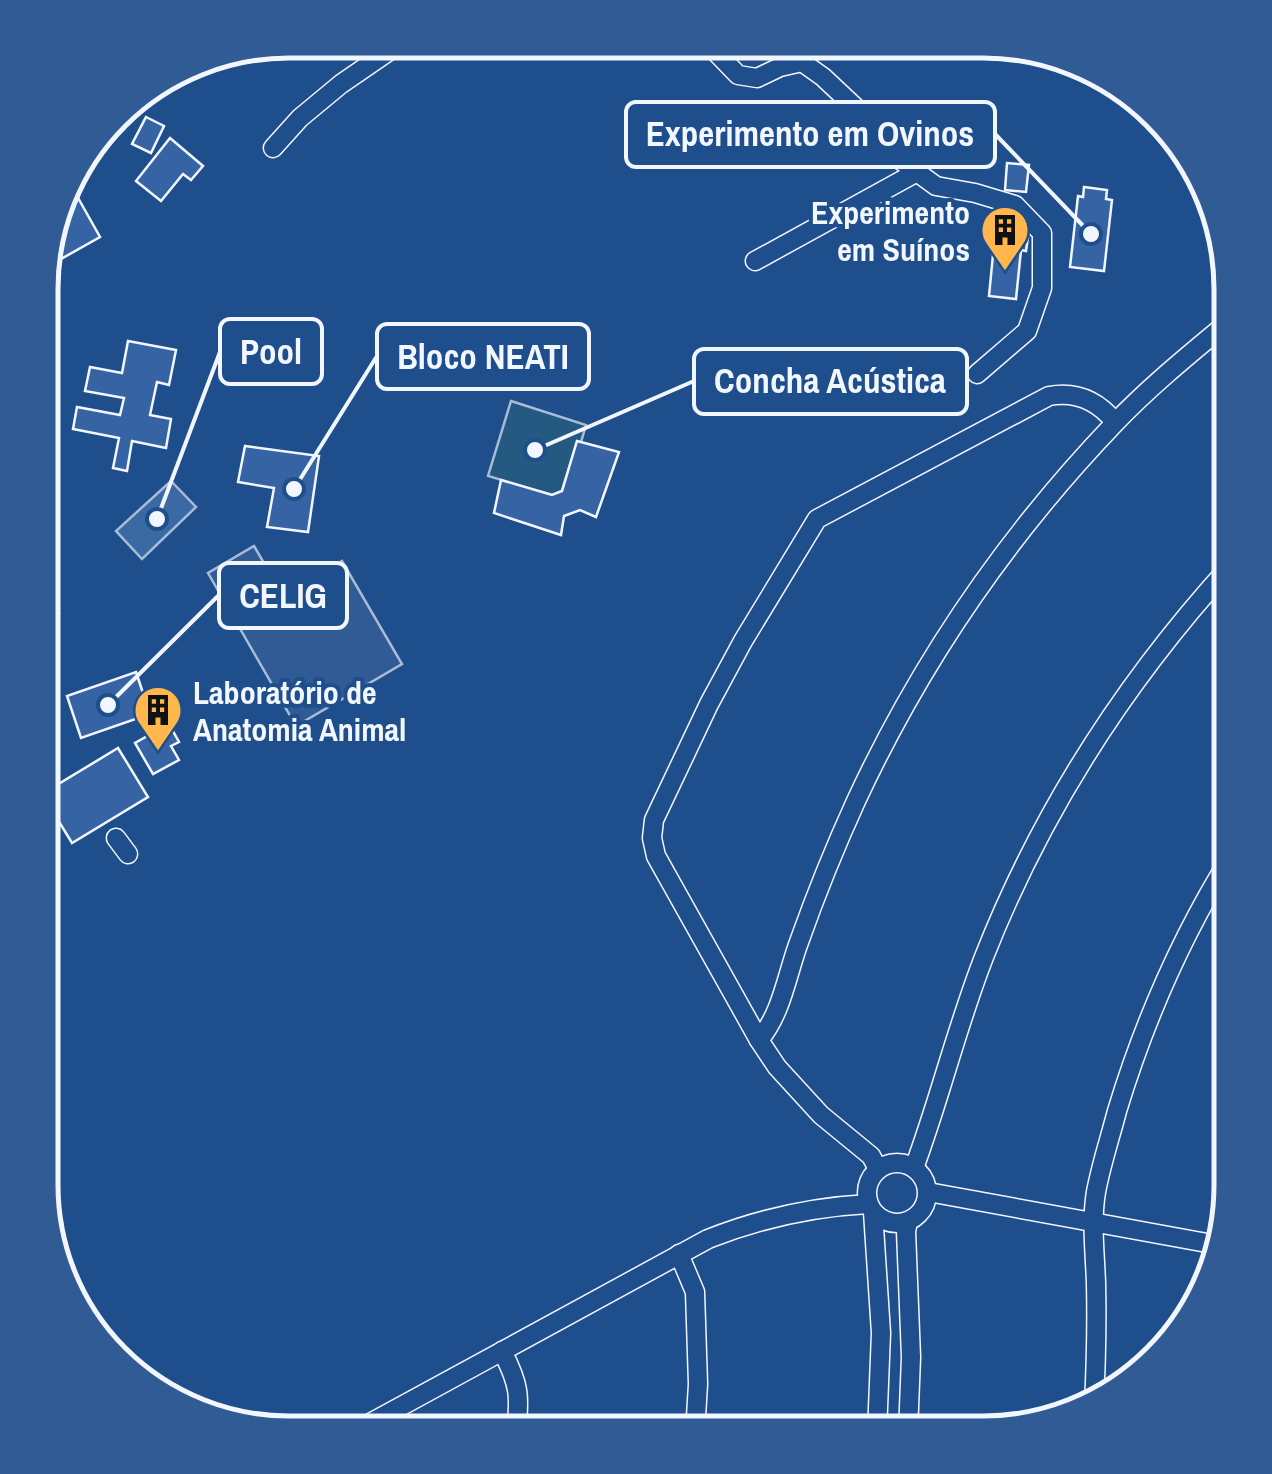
<svg xmlns="http://www.w3.org/2000/svg" width="1272" height="1474" font-family="'Archivo Narrow',sans-serif">
  <style>
    .green { fill: #245a82; stroke: #a8bbd7; stroke-width: 2.5 }
    .parking { fill: #305b95; stroke: #a8bbd7; stroke-width: 2.5 }
    .water { fill: #3b69a3; stroke: #a8bbd7; stroke-width: 2.5 }
    .building { fill: #3563a3; stroke: #f2f6ff; stroke-width: 2.5 }
    .lines { fill: none; stroke-linecap: round; stroke-linejoin: round }
    .minor-casing { stroke: #f2f6ff; stroke-width: 21 }
    .minor { stroke: #1f4e8c; stroke-width: 18 }
    .labels { text-anchor: middle; dominant-baseline: central; stroke-width: 8; stroke-linejoin: round; paint-order: stroke }
    .poi-label { font-size: 32px; font-weight: bold; fill: #f2f6ff; stroke: #1f4e8c; text-anchor: end }
    .rim { fill: none; stroke: #f2f6ff; stroke-width: 5 }
    .leader { fill: none; stroke: #f2f6ff; stroke-width: 4 }
    .callout-dot { fill: #f2f6ff; stroke: #1f4e8c; stroke-width: 4 }
    .callout { fill: #1f4e8c; stroke: #f2f6ff; stroke-width: 4 }
    .callout-label { font-size: 35px; text-anchor: middle; font-weight: bold; fill: #f2f6ff }
  </style>
  <rect width="100%" height="100%" fill="#1f4e8c"/>
  <!-- green -->
  <polygon class="green" points="511,401 586,425 581,442 577,442 562,491 552,495 488,476"/>
  <!-- parking -->
  <polygon class="parking" points="254,546 283,596 342,561 402,664 296,726 208,573"/>
  <!-- water -->
  <polygon class="water" points="171,481 196,507 142,559 116,531"/>
  <!-- building -->
  <g class="building">
    <polygon points="146,117 164,126 151,153 132,144"/>
    <polygon points="170,138 203,166 191,180 183,174 161,201 136,181"/>
    <polygon points="1007,163 1029,165 1026,192 1005,190"/>
    <polygon points="1084,187 1107,190 1106,199 1112,200 1104,271 1070,267 1078,196 1083,197"/>
    <polygon points="77,196 100,237 45,268 45,241 58,207"/>
    <polygon points="995,234 1028,237 1026,251 1021,250 1016,299 989,296"/>
    <polygon points="128,341 176,350 169,385 157,382 150,415 171,419 166,448 132,441 127,471 113,468 119,438 73,429 77,407 120,415 124,398 85,391 90,367 122,373"/>
    <polygon points="577,441 619,452 596,517 580,510 564,516 561,535 494,513 501,480 552,495 562,491"/>
    <polygon points="245,446 319,456 308,532 267,527 274,488 238,482"/>
    <polygon points="43,496 54,516 43,522"/>
    <polygon points="43,584 59,613 43,623"/>
    <polygon points="136,672 150,714 81,738 67,696"/>
    <polygon points="169,724 179,742 171,746 179,760 153,774 135,743"/>
    <polygon points="118,748 148,797 72,843 42,794"/>
  </g>
  <g class="lines">
    <!-- minor casing -->
    <g class="minor-casing">
      <g id="minor">
        <polyline points="710,46 738,75 757,78 780,67 802,62 823,77 856,108 899,159 936,186 975,193 1015,205 1042,233 1042,288 1027,331 977,374"/>
        <polyline points="273,148 300,118 341,84 389,51"/>
        <polyline points="755,261 917,172"/>
        <polyline points="116,838 128,854"/>
        <path d="M 759,1040 C 782,1013 787,974 799,942 C 816,894 835,847 856,801 C 920,663 1008,535 1113,425 C 1149,387 1191,353 1232,319"/>
        <circle cx="897" cy="1193" r="30"/>
        <path d="M 914,1168 C 940,1098 957,1026 984,957 C 1041,812 1127,679 1232,564"/>
        <path d="M 878,1169 L 871,1156 L 821,1115 L 777,1067 L 759,1040 L 656,856 L 652,838 L 654,820 L 709,704 L 743,641 L 817,519 L 1049,396 C 1076,391 1098,401 1115,422"/>
        <polyline points="928,1192 1218,1245"/>
        <polyline points="873,1212 881,1333 877,1433"/>
        <polyline points="679,1254 695,1292 698,1384 695,1433"/>
        <path d="M 502,1351 C 520,1385 520,1397 516,1433"/>
        <path d="M 1094,1405 C 1096,1364 1097,1324 1096,1283 C 1095,1253 1091,1222 1096,1192 C 1101,1165 1110,1138 1117,1111 C 1144,1022 1182,935 1232,855"/>
        <path d="M 352,1433 L 708,1239 C 761,1218 812,1207 868,1204"/>
        <polyline points="908,1433 911,1357 906,1231 908,1222"/>
      </g>
    </g>
    <!-- minor -->
    <use href="#minor" class="minor"/>
  </g>
  <!-- icons -->
  <defs>
    <g id="building-pin" transform="scale(2.5)"><path d="M0 17L-7.5 6A9.5 9.5 0 1 1 7.5 6Z" fill="#ffb74d" stroke="#1f4e8c"/><path d="M-4-6H4V6H1V3H-1V6H-4ZM-2.5-4.3h1.7v1.8h-1.7ZM.8-4.3h1.7v1.8H.8ZM-2.5-1h1.7V.8h-1.7ZM.8-1h1.7V.8H.8Z" fill="#111"/></g>
  </defs>
  <g fill-rule="evenodd">
    <use href="#building-pin" x="1005" y="230"/>
    <use href="#building-pin" x="158" y="710"/>
  </g>
  <g class="labels">
    <!-- poi labels -->
    <g class="poi-label">
      <text x="970" y="212">Experimento<tspan x="970" dy="37">em Suínos</tspan></text>
      <text x="193" y="692" text-anchor="start">Laboratório de<tspan x="193" dy="37">Anatomia Animal</tspan></text>
    </g>
  </g>
  <!-- crop -->
  <path d="M0 0H1272V1474H0ZM289 58H983A231 231 0 0 1 1214 289V1185A231 231 0 0 1 983 1416H289A231 231 0 0 1 58 1185V289A231 231 0 0 1 289 58Z" fill="#305b95" fill-rule="evenodd"/>
  <path class="rim" d="M289 58H983A231 231 0 0 1 1214 289V1185A231 231 0 0 1 983 1416H289A231 231 0 0 1 58 1185V289A231 231 0 0 1 289 58Z"/>
  <!-- callouts -->
  <path class="leader" d="M1091 234L995 134M157 519L220 352M294 489L377 356M535 450L694 381M108 705L219 595"/>
  <g class="callout-dot">
    <circle cx="1091" cy="234" r="10"/>
    <circle cx="157" cy="519" r="10"/>
    <circle cx="294" cy="489" r="10"/>
    <circle cx="535" cy="450" r="10"/>
    <circle cx="108" cy="705" r="10"/>
  </g>
  <g class="callout">
    <rect x="626" y="102" width="369" height="65" rx="10"/>
    <rect x="220" y="319" width="102" height="65" rx="10"/>
    <rect x="377" y="324" width="212" height="65" rx="10"/>
    <rect x="694" y="349" width="273" height="65" rx="10"/>
    <rect x="219" y="563" width="128" height="65" rx="10"/>
  </g>
  <g class="callout-label">
    <text x="810" y="146">Experimento em Ovinos</text>
    <text x="271" y="364">Pool</text>
    <text x="483" y="369">Bloco NEATI</text>
    <text x="830" y="393">Concha Acústica</text>
    <text x="283" y="608">CELIG</text>
  </g>
</svg>
